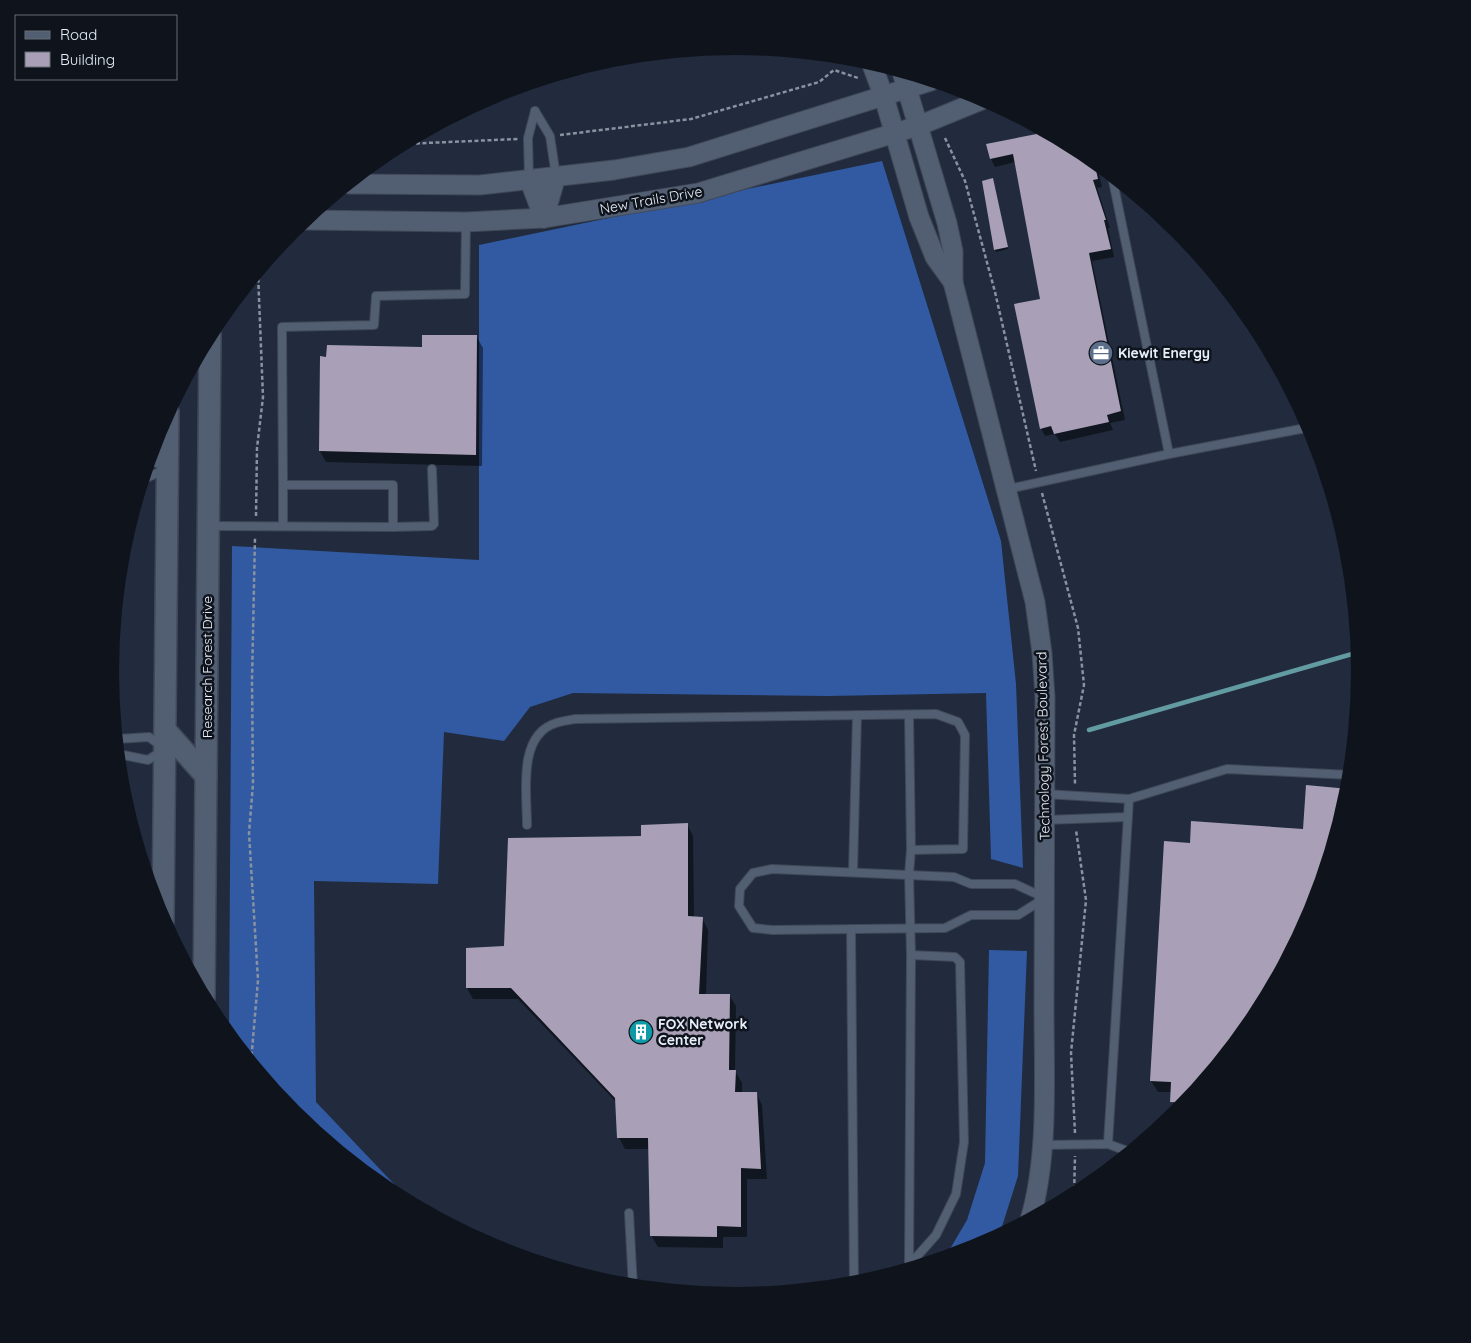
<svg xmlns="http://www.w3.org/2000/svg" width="1471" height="1343" font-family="Quicksand,sans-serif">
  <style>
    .forest { fill: #315aa2 }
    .shadow { fill: #0007 }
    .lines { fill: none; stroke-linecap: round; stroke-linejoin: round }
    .stream { stroke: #629ba1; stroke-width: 4.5 }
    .building { fill: #a99fb6 }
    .service-casing { stroke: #3f4857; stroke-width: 10 }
    .tertiary-casing { stroke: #3f4857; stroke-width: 21 }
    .secondary-casing { stroke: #3f4857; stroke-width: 24 }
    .path { stroke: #8a92a1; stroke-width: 2.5; stroke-dasharray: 4 2.5; stroke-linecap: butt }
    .service { stroke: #525e72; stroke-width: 8 }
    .tertiary { stroke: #525e72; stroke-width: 19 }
    .secondary { stroke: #525e72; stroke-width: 21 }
    .labels { text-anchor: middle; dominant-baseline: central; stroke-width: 5; stroke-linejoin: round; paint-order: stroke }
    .street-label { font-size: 14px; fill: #e8effb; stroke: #0f141c }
    .poi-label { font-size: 14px; font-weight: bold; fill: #e8effb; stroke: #0f141c; text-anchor: start }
  </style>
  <rect width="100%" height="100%" fill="#212b3d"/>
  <!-- forest -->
  <g class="forest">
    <polygon points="882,161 1001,541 1016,684 1023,868 991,859 986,693 828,696 573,693 530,707 504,741 444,732 438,884 314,881 316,1102 415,1206 388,1191 293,1113 229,1036 232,546 479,560 479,245"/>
    <polygon points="989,950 1027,951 1018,1176 999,1236 975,1249 944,1259 967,1220 985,1163"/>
  </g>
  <!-- shadow -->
  <g class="shadow">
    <polygon points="1049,133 1083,152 1096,162 1102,187 1097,188 1110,228 1108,228 1114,257 1092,261 1125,420 1110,423 1113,430 1060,442 1055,434 1045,436 1041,428 1042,300 1015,162 995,167 991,159"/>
    <polygon points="993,179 1008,249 996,252 995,250"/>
    <polygon points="476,336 483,348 482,466 326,462 320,451"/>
    <polygon points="1308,786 1349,791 1313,911 1255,1019 1178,1113 1172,1101 1172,1092 1158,1092 1151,1081 1191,844 1304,831"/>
    <polygon points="687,824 693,836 694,918 702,918 708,930 706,995 729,995 736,1006 735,1071 742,1083 742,1094 756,1093 762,1105 767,1179 747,1179 747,1237 723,1237 723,1248 658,1247 651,1235 649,1149 625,1149 619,1138 617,1103 518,999 473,999 467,988 506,947 643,837"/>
  </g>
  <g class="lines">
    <!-- stream -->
    <polyline class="stream" points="1089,730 1359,652"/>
  </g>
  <!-- building -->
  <g class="building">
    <polygon points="1047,132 1083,152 1094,161 1098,179 1093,180 1106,220 1104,220 1111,249 1089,253 1121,411 1107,415 1109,422 1054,434 1051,426 1040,429 1014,304 1040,299 1013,154 990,159 986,144"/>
    <polygon points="993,178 1008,247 994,250 982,181"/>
    <polygon points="422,335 477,335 476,455 319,451 320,356 326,357 327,345 422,347"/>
    <polygon points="1306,785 1349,789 1313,911 1255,1019 1186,1103 1170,1102 1171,1082 1150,1081 1164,841 1190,843 1191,821 1303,829"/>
    <polygon points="688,823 688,916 703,917 699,994 730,994 729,1070 736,1070 735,1092 757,1092 761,1169 741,1168 741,1227 717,1226 717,1237 650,1236 648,1138 617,1138 615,1098 511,988 466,988 466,948 504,946 508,838 641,836 641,825"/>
  </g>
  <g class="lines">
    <!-- service casing -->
    <g class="service-casing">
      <g id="service">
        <polyline points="535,111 550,136 556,176"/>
        <polyline points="1112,176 1169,454"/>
        <polyline points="529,179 528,138 535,111"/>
        <polyline points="149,460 166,467"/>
        <polyline points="144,479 166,469"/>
        <polyline points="1008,489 1169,454 1311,427"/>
        <polyline points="210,526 393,527 393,485 283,485 282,327 374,325 376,296 465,294 466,222"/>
        <polyline points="283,526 283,485"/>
        <polyline points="393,527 432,526 434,524 432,469"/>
        <polyline points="909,715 911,850"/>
        <polyline points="117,739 149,737 165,749 148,760 118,754"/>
        <polyline points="1045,794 1129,799"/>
        <polyline points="1045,820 1128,817"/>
        <path d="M 527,825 C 527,794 517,735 556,723 C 562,721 569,720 575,719 L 936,714 L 958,722 L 965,735 L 963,849 L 911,850 L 909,874 L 911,955 L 909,1265"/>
        <polygon points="772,869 954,877 971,884 1015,884 1045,898 1018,915 971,915 945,928 773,930 753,928 739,906 740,889 753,873"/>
        <polyline points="853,872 857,715"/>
        <polyline points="851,929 854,1285"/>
        <polyline points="1108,1144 1129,799 1227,769 1351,775"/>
        <polyline points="1044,1145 1108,1144 1130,1152"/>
        <polyline points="629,1213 633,1287"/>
        <polyline points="904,1271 936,1235 956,1194 964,1142 960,962 955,957 911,955"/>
      </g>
    </g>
    <!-- tertiary casing -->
    <g class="tertiary-casing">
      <g id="tertiary">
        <polyline points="871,62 884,97 919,217 935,257 953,282"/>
        <path d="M 902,72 L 947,223 L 953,251 L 953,282 L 1035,602 L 1042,653 L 1045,697 C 1045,801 1045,905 1044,1008 C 1044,1075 1049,1156 1030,1220"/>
        <polyline points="529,179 544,218"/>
        <polyline points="349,184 480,185 614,170 689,157 931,81"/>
        <polyline points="544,218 556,176"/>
        <polyline points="304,220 466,222 544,218 698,193 918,126 984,99"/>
      </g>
    </g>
    <!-- secondary casing -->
    <g class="secondary-casing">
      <g id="secondary">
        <polyline points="165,730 206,776"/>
        <polyline points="163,921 168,412"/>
        <polyline points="204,998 210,335"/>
      </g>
    </g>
    <!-- path -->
    <g class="path">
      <polyline points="560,135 691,119 819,82 834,70 858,78"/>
      <polyline points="945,138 965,181 995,292 1036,471"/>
      <polyline points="403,144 518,139"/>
      <polyline points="1042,493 1078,628 1084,685 1074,735 1075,784"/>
      <polyline points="256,516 257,448 263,397 258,273"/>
      <polyline points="251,1062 258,980 249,833 253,784 252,681 255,537"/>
      <polyline points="1075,1133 1071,1053 1086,900 1076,830"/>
      <polyline points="1074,1196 1075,1156"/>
    </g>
    <!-- service -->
    <use href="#service" class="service"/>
    <!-- tertiary -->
    <use href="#tertiary" class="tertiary"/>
    <!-- secondary -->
    <use href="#secondary" class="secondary"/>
  </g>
  <!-- icons -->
  <defs>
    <g id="office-disc" transform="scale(1.25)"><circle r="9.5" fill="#5c6f8a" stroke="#0f141c"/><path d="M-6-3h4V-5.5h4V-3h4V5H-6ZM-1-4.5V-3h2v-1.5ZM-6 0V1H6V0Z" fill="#fff"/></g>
    <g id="building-disc" transform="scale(1.25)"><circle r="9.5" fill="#0f9aa8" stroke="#0f141c"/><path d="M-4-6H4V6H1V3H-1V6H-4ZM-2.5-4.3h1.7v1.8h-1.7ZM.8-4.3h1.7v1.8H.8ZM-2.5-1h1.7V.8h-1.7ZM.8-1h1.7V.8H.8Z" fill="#fff"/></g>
  </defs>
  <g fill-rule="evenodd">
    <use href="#office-disc" x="1101" y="353"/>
    <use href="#building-disc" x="641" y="1032"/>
  </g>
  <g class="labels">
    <!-- street labels -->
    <g class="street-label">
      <text transform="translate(651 200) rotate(-10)">New Trails Drive</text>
      <text transform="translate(207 667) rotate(-90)">Research Forest Drive</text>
      <text transform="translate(1043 746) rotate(-91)">Technology Forest Boulevard</text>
    </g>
    <!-- poi labels -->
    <g class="poi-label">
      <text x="1118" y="353">Kiewit Energy</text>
      <text x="658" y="1024">FOX Network<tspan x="658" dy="16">Center</tspan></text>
    </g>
  </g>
  <!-- crop -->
  <path d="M0 0H1471V1343H0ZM119 671a616 616 0 1 1 1232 0a616 616 0 1 1-1232 0Z" fill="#0f141c" fill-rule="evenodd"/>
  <!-- legend -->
  <rect x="15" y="15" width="162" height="65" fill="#0f141c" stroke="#666c75"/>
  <rect x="25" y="31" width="25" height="8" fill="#525e72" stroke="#666c75"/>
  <text x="60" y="40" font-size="15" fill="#e8effb">Road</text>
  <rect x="25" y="52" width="25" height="15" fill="#a99fb6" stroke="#666c75"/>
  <text x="60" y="65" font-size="15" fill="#e8effb">Building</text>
</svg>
